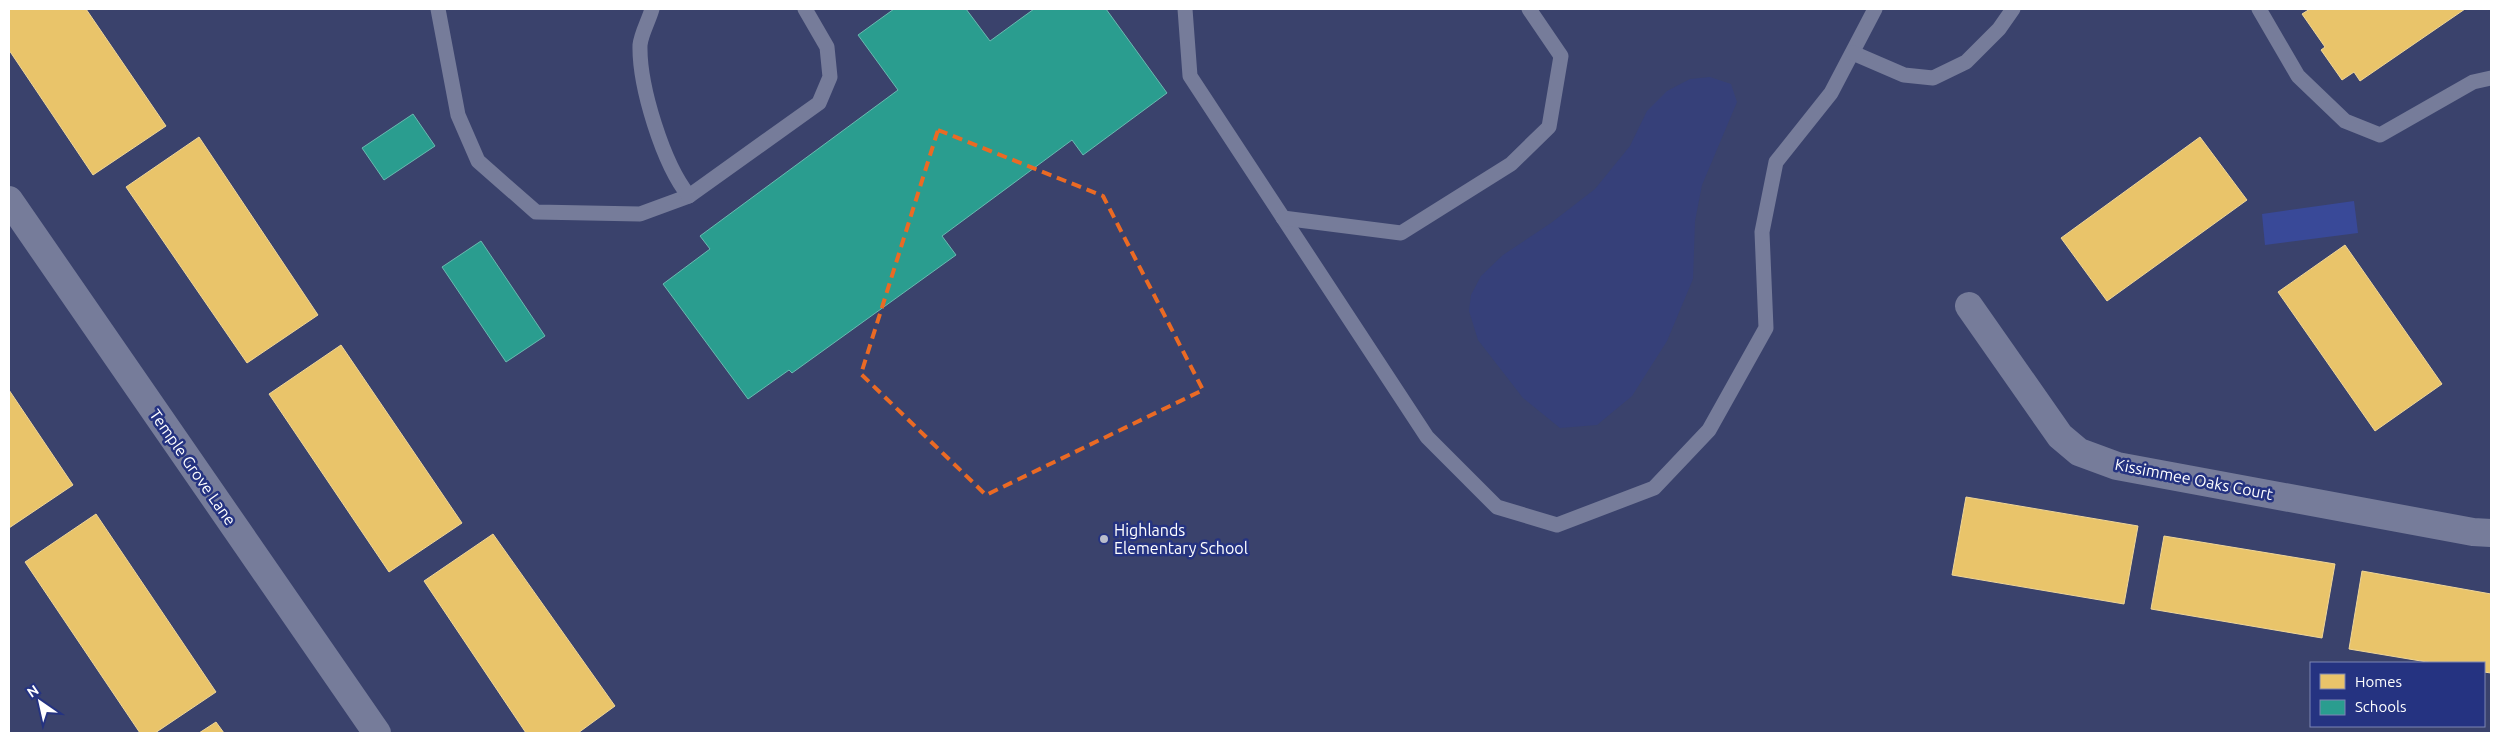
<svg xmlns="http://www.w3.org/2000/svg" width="2500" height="742" font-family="Ubuntu,sans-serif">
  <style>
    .green { fill: #394998 }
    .water { fill: #364079 }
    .homes { fill: #e9c46a; stroke: #f0d697 }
    .schools { fill: #2a9d8f; stroke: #6abab1 }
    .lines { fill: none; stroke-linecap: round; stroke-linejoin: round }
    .lane { stroke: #767c9a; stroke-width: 15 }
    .street { stroke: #767c9a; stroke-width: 28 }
    .marked { fill: none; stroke: #ea6a24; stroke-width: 4; stroke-dasharray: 10 6; stroke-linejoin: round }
    .poi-dot { fill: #babdcc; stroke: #253381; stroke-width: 2 }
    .labels { text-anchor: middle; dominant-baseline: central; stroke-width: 5; stroke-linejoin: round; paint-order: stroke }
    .street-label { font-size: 16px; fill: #fff; stroke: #253381 }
    .poi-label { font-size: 16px; fill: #fff; stroke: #253381; text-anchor: start }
  </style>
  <rect width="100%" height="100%" fill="#3a426c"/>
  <!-- green -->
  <polygon class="green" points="2354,201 2358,233 2265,245 2262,214"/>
  <!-- water -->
  <polygon class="water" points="1710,77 1731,84 1737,102 1702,185 1695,221 1693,279 1667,341 1632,396 1597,425 1560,428 1523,398 1478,340 1469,311 1471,295 1481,276 1503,255 1551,223 1595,189 1630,146 1647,111 1667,91 1690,79"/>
  <!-- homes -->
  <g class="homes">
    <polygon points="9,9 86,9 166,126 93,175 9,50"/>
    <polygon points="2310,9 2465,9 2360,81 2354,72 2342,80 2321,50 2325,47 2302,14"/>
    <polygon points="199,137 318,315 247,363 126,187"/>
    <polygon points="2200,137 2247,200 2107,301 2061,238"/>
    <polygon points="2345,245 2442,384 2375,431 2278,292"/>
    <polygon points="341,345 462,523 389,572 269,394"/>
    <polygon points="9,390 73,485 9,528"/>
    <polygon points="1966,497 2138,526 2124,604 1952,575"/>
    <polygon points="96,514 216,692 155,733 140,733 25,562"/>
    <polygon points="493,534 615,706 578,733 526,733 424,581"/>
    <polygon points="2164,536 2335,564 2322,638 2151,609"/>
    <polygon points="2362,571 2491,594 2491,673 2484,672 2484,663 2433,663 2349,649"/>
    <polygon points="216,722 224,733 199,733"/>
  </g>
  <!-- schools -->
  <g class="schools">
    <polygon points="894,9 966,9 990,41 1034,9 1106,9 1167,93 1083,155 1072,140 942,236 956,255 792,373 789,370 748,399 663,284 710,249 700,236 898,90 858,35"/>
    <polygon points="413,114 435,146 384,180 362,148"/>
    <polygon points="481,241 545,336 506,362 442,267"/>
  </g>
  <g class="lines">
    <!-- lane -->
    <g class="lane">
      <polyline points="438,9 458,115 478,161 536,212 640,214 689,196 819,103 830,77 827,47 805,9"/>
      <path d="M 652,9 C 649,20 641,34 640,45 C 639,86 663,164 689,196"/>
      <polyline points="1185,9 1190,76 1427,437 1497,507 1557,525 1654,488 1709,430 1766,328 1762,232 1776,162 1831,93 1875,9"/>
      <polyline points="2259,9 2298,76 2345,121 2380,135 2473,82 2491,78"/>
      <polyline points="1853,53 1904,75 1933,78 1966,62 1999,29 2013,9"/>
      <polyline points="1283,218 1401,233 1511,164 1549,127 1561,56 1529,9"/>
    </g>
    <!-- street -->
    <g class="street">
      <polyline points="9,200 377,733"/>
      <polyline points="1969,306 2060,436 2079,452 2117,466 2473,532 2491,533"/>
    </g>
  </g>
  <!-- marked area -->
  <path class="marked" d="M 938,130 L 1103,196 L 1203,390 L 986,495 L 861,374 Z"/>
  <!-- markers -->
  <circle class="poi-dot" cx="1104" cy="539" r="5"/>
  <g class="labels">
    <!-- street labels -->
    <g class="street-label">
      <text transform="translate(193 467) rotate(55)">Temple Grove Lane</text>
      <text transform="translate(2194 479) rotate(11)">Kissimmee Oaks Court</text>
    </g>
    <!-- poi labels -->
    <g class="poi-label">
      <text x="1114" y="530">Highlands<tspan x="1114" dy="18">Elementary School</tspan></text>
    </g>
  </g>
  <!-- border -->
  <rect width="2500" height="742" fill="none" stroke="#ffffff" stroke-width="20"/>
  <!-- legend -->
  <rect x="2310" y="662" width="175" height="65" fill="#253381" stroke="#7c85b3"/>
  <rect x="2320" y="674" width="25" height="15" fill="#e9c46a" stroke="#7c85b3"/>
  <text x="2355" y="687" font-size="15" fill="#ffffff">Homes</text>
  <rect x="2320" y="700" width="25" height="15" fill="#2a9d8f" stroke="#7c85b3"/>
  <text x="2355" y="712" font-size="15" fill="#ffffff">Schools</text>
  <!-- north arrow -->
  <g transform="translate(40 702) rotate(326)" stroke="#253381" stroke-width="4" paint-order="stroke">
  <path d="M0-4L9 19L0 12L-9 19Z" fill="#ffffff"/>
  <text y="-8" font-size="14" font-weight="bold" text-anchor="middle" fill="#ffffff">N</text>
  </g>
</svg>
